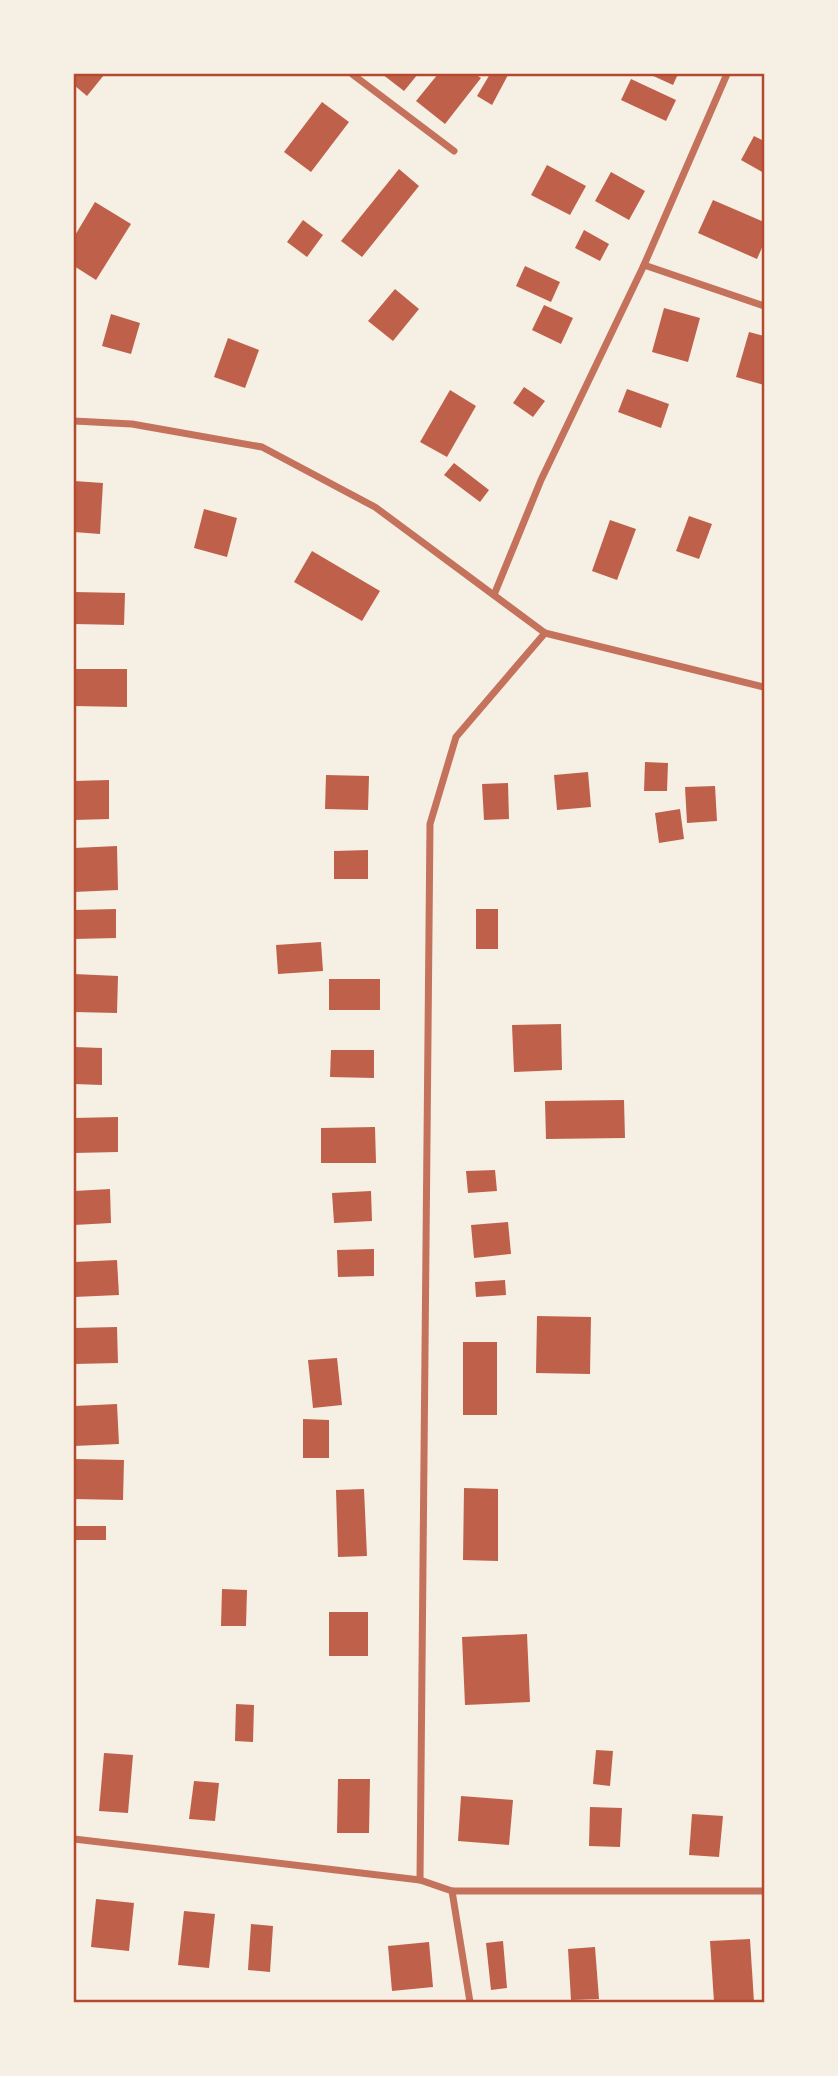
<svg xmlns="http://www.w3.org/2000/svg" width="838" height="2076" font-family="'Roboto Condensed',sans-serif">
  <style>
    .building { fill: #bf614a }
    .lines { fill: none; stroke-linecap: round; stroke-linejoin: round }
    .minor { stroke: #c5725c; stroke-width: 7 }
    .neatline { fill: none; stroke: #b5482f; stroke-width: 2.5 }
  </style>
  <rect width="100%" height="100%" fill="#f6efe4"/>
  <!-- building -->
  <g class="building">
    <polygon points="74,74 102,74 104,75 87,96 74,85"/>
    <polygon points="382,74 418,74 404,91"/>
    <polygon points="438,74 475,74 481,78 445,124 416,101"/>
    <polygon points="490,74 508,75 492,105 477,96"/>
    <polygon points="649,74 678,74 673,85"/>
    <polygon points="631,79 676,100 666,121 621,100"/>
    <polygon points="322,102 349,122 311,172 284,152"/>
    <polygon points="754,136 764,141 764,173 741,160"/>
    <polygon points="547,165 586,186 570,215 531,195"/>
    <polygon points="399,169 419,186 362,257 341,241"/>
    <polygon points="611,172 645,191 629,220 595,201"/>
    <polygon points="713,200 764,222 764,243 757,259 698,233"/>
    <polygon points="95,202 131,224 96,280 74,266 74,237"/>
    <polygon points="303,220 323,235 307,257 287,242"/>
    <polygon points="584,230 609,244 600,261 575,248"/>
    <polygon points="525,266 560,282 551,302 516,286"/>
    <polygon points="395,289 419,309 393,341 368,321"/>
    <polygon points="544,305 573,318 561,344 532,330"/>
    <polygon points="664,308 700,318 688,362 652,352"/>
    <polygon points="111,314 140,323 131,354 102,346"/>
    <polygon points="749,332 764,336 764,385 736,377"/>
    <polygon points="228,338 259,350 245,388 214,377"/>
    <polygon points="524,387 545,401 533,417 513,403"/>
    <polygon points="627,389 669,404 661,428 618,412"/>
    <polygon points="450,390 476,406 447,457 420,442"/>
    <polygon points="454,463 489,490 480,502 444,475"/>
    <polygon points="74,481 103,483 100,534 74,532"/>
    <polygon points="204,509 237,518 227,557 194,548"/>
    <polygon points="689,516 712,524 699,559 676,551"/>
    <polygon points="610,520 636,529 617,580 592,571"/>
    <polygon points="312,551 380,591 362,621 294,582"/>
    <polygon points="74,592 125,593 124,625 74,624"/>
    <polygon points="74,669 127,669 127,707 74,706"/>
    <polygon points="645,762 668,763 667,791 644,791"/>
    <polygon points="588,772 591,807 557,810 554,775"/>
    <polygon points="326,775 369,776 368,810 325,809"/>
    <polygon points="109,780 109,819 74,820 74,781"/>
    <polygon points="508,783 509,819 484,820 482,784"/>
    <polygon points="715,786 717,821 687,823 685,787"/>
    <polygon points="680,809 684,839 659,843 655,813"/>
    <polygon points="117,846 118,890 74,892 74,848"/>
    <polygon points="368,850 368,879 334,879 334,851"/>
    <polygon points="116,909 116,938 74,939 74,910"/>
    <rect x="476" y="909" width="22" height="40"/>
    <polygon points="321,942 323,971 278,974 276,945"/>
    <polygon points="74,974 118,976 117,1013 74,1012"/>
    <rect x="329" y="979" width="51" height="31"/>
    <polygon points="561,1024 562,1070 514,1072 512,1025"/>
    <polygon points="74,1047 102,1048 102,1085 74,1084"/>
    <polygon points="331,1050 374,1050 374,1078 330,1077"/>
    <polygon points="624,1100 625,1138 546,1139 545,1101"/>
    <polygon points="118,1117 118,1152 74,1153 74,1118"/>
    <polygon points="375,1127 376,1163 321,1163 321,1128"/>
    <polygon points="495,1170 497,1191 468,1193 466,1171"/>
    <polygon points="110,1189 111,1223 74,1225 74,1191"/>
    <polygon points="371,1191 372,1221 334,1223 332,1193"/>
    <polygon points="508,1222 511,1254 474,1258 471,1225"/>
    <polygon points="374,1249 374,1276 338,1277 337,1250"/>
    <polygon points="117,1260 119,1295 74,1297 74,1262"/>
    <polygon points="505,1280 506,1295 476,1297 475,1282"/>
    <polygon points="537,1316 591,1317 590,1374 536,1373"/>
    <polygon points="117,1327 118,1363 74,1364 74,1328"/>
    <rect x="463" y="1342" width="34" height="73"/>
    <polygon points="337,1358 342,1405 313,1408 308,1360"/>
    <polygon points="117,1404 119,1444 74,1446 74,1406"/>
    <polygon points="303,1419 329,1420 329,1458 303,1458"/>
    <polygon points="74,1459 124,1460 123,1500 74,1499"/>
    <polygon points="464,1488 498,1489 498,1561 463,1560"/>
    <polygon points="364,1489 367,1556 338,1557 336,1490"/>
    <rect x="74" y="1526" width="32" height="14"/>
    <polygon points="222,1589 247,1590 246,1626 221,1626"/>
    <rect x="329" y="1612" width="39" height="44"/>
    <polygon points="527,1634 530,1702 465,1705 462,1637"/>
    <polygon points="236,1704 254,1705 253,1742 235,1741"/>
    <polygon points="596,1750 613,1751 610,1786 593,1784"/>
    <polygon points="104,1753 133,1755 128,1813 99,1811"/>
    <polygon points="338,1779 370,1779 369,1833 337,1833"/>
    <polygon points="194,1781 219,1783 215,1821 189,1819"/>
    <polygon points="461,1796 513,1800 509,1845 458,1841"/>
    <polygon points="590,1807 622,1808 620,1847 589,1846"/>
    <polygon points="692,1814 723,1816 719,1857 689,1855"/>
    <polygon points="96,1899 134,1903 129,1951 91,1947"/>
    <polygon points="184,1911 215,1914 209,1968 178,1965"/>
    <polygon points="251,1924 273,1926 270,1972 248,1970"/>
    <polygon points="750,1939 754,2002 714,2002 710,1941"/>
    <polygon points="503,1941 507,1988 491,1990 486,1943"/>
    <polygon points="429,1942 433,1987 392,1991 388,1946"/>
    <polygon points="595,1947 599,1999 571,2000 568,1949"/>
  </g>
  <g class="lines">
    <!-- minor -->
    <g class="minor">
      <polyline points="352,74 454,151"/>
      <polyline points="644,265 764,306"/>
      <polyline points="74,421 132,424 262,447 375,507 545,633 764,687"/>
      <polyline points="494,595 541,480 644,265 727,74"/>
      <polyline points="74,1839 420,1880 452,1891 764,1891"/>
      <polyline points="420,1880 430,824 456,737 545,633"/>
      <polyline points="452,1891 470,2002"/>
    </g>
  </g>
  <!-- border -->
  <rect width="838" height="2076" fill="none" stroke="#f6efe4" stroke-width="150"/>
  <rect x="75" y="75" width="688" height="1926" class="neatline"/>
</svg>
